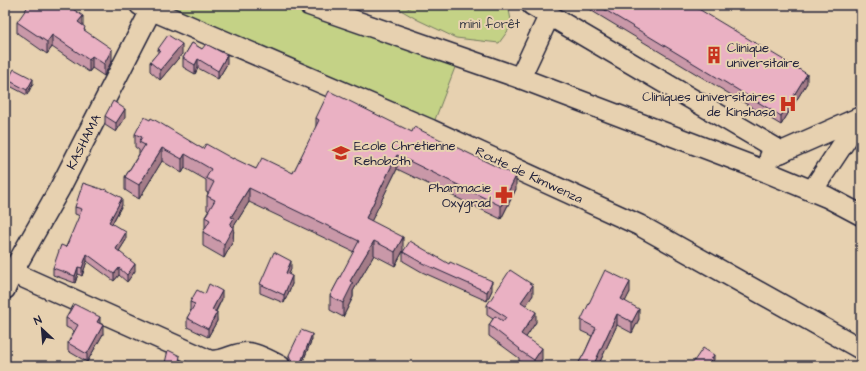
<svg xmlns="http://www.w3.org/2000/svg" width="866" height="371" font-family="'Architects Daughter',sans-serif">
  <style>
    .green { fill: #c4d286; stroke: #737a60 }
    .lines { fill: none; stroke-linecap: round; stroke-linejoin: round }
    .minor-casing { stroke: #22223b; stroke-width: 23 }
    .minor { stroke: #e7d1b0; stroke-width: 20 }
    .wall { fill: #c998a8; stroke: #22223b }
    .shaded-wall { fill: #a47c88; stroke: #22223b }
    .building { fill: #eab1c3; stroke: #22223b }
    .labels { text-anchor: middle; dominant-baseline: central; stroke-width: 4; stroke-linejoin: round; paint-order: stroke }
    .park-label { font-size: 13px; fill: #3a3c46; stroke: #e7d1b0 }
    .poi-label { font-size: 13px; fill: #22223b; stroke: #e7d1b0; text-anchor: start }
    .street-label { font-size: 13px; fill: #22223b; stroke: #e7d1b0 }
  </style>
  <rect width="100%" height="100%" fill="#e7d1b0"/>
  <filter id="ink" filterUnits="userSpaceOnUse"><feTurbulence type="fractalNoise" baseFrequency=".025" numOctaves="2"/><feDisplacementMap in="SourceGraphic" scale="8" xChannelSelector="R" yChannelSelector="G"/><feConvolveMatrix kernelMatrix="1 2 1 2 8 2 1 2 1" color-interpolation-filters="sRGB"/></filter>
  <g filter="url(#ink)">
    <!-- green -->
    <g class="green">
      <polygon points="143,5 356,5 350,19 459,57 431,130"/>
      <polygon points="392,5 508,5 512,25 499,43 456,38 418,20"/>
    </g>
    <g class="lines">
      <!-- minor casing -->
      <g class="minor-casing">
        <g id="minor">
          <polyline points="140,5 431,130 639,225 861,349"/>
          <polyline points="309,5 520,78 752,166 827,197 861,215"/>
          <polyline points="532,5 782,152"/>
          <polyline points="520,78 549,16"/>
          <polyline points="770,157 861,117"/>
          <polyline points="812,191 861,117"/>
          <path d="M 5,269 L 208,360 C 221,364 235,352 248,353 C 256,353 272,362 280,366"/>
          <polyline points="5,289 13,271 60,188 151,10"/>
        </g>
      </g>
      <!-- minor -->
      <use href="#minor" class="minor"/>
    </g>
    <!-- wall -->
    <g class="wall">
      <polygon points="403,5 411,5 409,8"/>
      <polygon points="582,5 692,5 807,83 781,125"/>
      <polygon points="17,22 83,26 85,31 112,60 104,76 92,68 89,72 52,47 47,54 17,33"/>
      <polygon points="192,43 227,64 218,79 198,68 195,74 183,67 183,58"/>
      <polygon points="158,49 182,54 160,80 150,71 150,62 158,53"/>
      <polygon points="8,80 33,83 27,95 8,85"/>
      <polygon points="105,116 125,118 116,132 105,125"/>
      <polygon points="316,118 516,189 501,219 397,169 371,221 403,251 395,266 374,255 353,291 353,297 343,317 330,310 330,296 354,252 249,202 234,226 233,241 224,258 203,246 203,232 205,228 205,217 209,211 207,210 207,196 208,193 206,192 206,180 185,168 182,173 162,161 139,199 125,190 125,177 139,154 139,150 135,147 135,134 150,120 203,149 233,159 256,169 293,173 316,128"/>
      <polygon points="122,205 112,224 126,240 119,251 135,271 127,282 119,275 114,281 87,261 82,276 78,274 75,283 53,275 53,268 66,247 80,216 75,214 75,207"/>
      <polygon points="403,252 492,290 487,301 422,272 403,261"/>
      <polygon points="291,269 289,274 292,284 284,303 260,293 260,284"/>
      <polygon points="630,292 625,301 639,319 632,333 617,325 598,366 577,366 585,352 592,336 581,331 581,320"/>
      <polygon points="205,294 222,299 216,312 217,321 208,337 187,327 187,318 191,311 190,310 190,302"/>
      <polygon points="533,295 526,305 536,322 526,337 542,359 537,366 527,366 519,361 519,358 489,336 489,325 493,319 487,315 487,305"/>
      <polygon points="66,318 100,323 103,334 87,362 68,351 68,343 74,331 66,327"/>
      <polygon points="312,339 301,366 291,365 289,359 289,355"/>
      <polygon points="180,360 179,366 165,366 165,363"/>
    </g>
    <!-- shaded-wall -->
    <g class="shaded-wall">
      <polygon points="83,16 83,27 78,22"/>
      <polygon points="52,35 52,47 47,54 47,42"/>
      <polygon points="182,44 182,54 160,80 160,70"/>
      <polygon points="112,49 112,60 104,76 104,64"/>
      <polygon points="227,55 227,64 218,79 218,71"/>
      <polygon points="92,56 92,68 89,72 89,60"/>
      <polygon points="198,59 198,68 195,74 195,65"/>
      <polygon points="807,74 807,83 781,125 781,116"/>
      <polygon points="33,79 33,83 27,95 27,90"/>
      <polygon points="125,109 125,118 116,132 116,123"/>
      <polygon points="162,148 162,161 139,199 139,185"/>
      <polygon points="185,154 185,168 182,173 182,159"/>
      <polygon points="397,155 397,169 366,232 366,218"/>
      <polygon points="516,176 516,189 501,219 501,206"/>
      <polygon points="249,188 249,202 234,226 233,241 224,258 224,244 230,225 231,217"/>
      <polygon points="122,198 122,205 109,229 109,222"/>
      <polygon points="126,232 126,240 116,256 116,249"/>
      <polygon points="403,237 403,251 395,266 395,252"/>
      <polygon points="374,241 374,255 353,291 353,297 343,317 343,303 350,281"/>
      <polygon points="87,254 87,261 82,276 82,268"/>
      <polygon points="291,261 291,269 286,282 286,273"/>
      <polygon points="135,264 135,271 127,282 127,275"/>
      <polygon points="78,267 78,274 75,283 75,276"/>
      <polygon points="119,268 119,275 114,281 114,274"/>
      <polygon points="292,276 292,284 284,303 284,295"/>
      <polygon points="492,281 492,290 487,301 487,292"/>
      <polygon points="630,282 630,292 621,310 621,299"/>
      <polygon points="533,285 533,295 521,313 521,302"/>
      <polygon points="222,291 222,299 212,318 212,310"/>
      <polygon points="639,309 639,319 632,333 632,322"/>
      <polygon points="217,312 217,321 208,337 208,329"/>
      <polygon points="536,312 536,322 521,345 521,334"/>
      <polygon points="617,314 617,325 598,366 593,366"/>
      <polygon points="100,317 100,326 97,322"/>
      <polygon points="103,325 103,334 87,362 87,354"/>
      <polygon points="312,334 312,339 301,366 301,362"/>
      <polygon points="542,348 542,359 537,366 534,366 534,360"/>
      <polygon points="714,355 714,360 710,366 707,366"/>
    </g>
    <!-- building -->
    <g class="building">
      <polygon points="29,5 67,5 83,16 78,22 85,27 84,30 112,49 104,64 92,56 89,60 52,35 47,42 17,22"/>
      <polygon points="597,5 692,5 807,74 781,116"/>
      <polygon points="168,35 182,44 160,70 150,62 160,50 158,49"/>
      <polygon points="192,43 202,49 206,44 227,55 218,71 198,59 195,65 183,58"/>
      <polygon points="14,69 33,79 27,90 8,80"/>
      <polygon points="329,91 412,132 414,127 516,176 501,206 397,155 366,218 403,237 395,252 374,241 350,281 353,283 343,303 330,296 359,241 249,188 231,217 234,218 230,225 233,228 224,244 203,232 210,220 205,217 215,200 207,196 214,182 206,178 211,169 185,154 182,159 162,148 139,185 125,177 145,145 139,142 142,137 135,134 144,117 150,120 151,118 160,123 203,149 206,144 233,159 233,158 256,169 262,158 293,173 319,120 316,118"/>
      <polygon points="113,101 125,109 116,123 105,116"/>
      <polygon points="83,183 104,190 105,189 122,198 109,222 126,232 116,249 135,264 127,275 119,268 114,274 87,254 82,268 78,267 75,276 53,268 61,245 66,247 82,209 75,207"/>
      <polygon points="410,241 449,264 450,262 492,281 487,292 422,263 403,252"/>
      <polygon points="274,252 291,261 286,273 292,276 284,295 260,284"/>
      <polygon points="510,270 533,285 521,302 536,312 521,334 542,348 534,360 519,350 520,349 489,325 495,316 503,321 506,317 487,305"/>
      <polygon points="605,270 630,282 621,299 639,309 632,322 617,314 593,366 577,366 585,352 596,328 581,320"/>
      <polygon points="209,284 222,291 212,310 217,312 208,329 187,318 195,304 190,302 197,290 205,294"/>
      <polygon points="74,304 100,317 97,322 103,325 87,354 68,343 78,325 66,318"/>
      <polygon points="301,330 312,334 301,362 291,360 289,355"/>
      <polygon points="703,348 714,355 707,366 695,366 692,364"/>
      <polygon points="168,350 180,356 178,366 165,363"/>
    </g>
  </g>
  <!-- icons -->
  <defs>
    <g id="building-bare" transform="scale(1.38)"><path d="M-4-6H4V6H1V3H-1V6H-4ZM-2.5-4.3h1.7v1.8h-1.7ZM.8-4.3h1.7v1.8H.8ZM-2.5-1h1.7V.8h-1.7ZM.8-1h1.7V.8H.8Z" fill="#c8321e" stroke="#e7d1b0" stroke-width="2.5" paint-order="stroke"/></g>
    <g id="hospital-bare" transform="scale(1.38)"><path d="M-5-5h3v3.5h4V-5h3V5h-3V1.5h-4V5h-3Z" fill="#c8321e" stroke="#e7d1b0" stroke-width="2.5" paint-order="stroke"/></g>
    <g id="school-bare" transform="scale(1.38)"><path d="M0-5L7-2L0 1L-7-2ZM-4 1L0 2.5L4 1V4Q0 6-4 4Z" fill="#c8321e" stroke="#e7d1b0" stroke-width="2.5" paint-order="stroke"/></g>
    <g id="pharmacy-bare" transform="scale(1.38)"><path d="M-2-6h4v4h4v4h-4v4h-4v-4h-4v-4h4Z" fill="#c8321e" stroke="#e7d1b0" stroke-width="2.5" paint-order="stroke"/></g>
  </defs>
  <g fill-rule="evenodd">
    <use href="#building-bare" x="714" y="55"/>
    <use href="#hospital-bare" x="788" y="104"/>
    <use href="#school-bare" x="341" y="153"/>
    <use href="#pharmacy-bare" x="504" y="195"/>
  </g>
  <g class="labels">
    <!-- park labels -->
    <g class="park-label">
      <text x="490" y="24">mini forêt</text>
    </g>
    <!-- poi labels -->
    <g class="poi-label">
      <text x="727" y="48">Clinique<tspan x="727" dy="15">universitaire</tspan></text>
      <text x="775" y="97" text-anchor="end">Cliniques universitaires<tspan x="775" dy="15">de Kinshasa</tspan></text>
      <text x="354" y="146">Ecole Chrétienne<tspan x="354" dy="15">Rehoboth</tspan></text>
      <text x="491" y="188" text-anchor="end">Pharmacie<tspan x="491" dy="15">Oxygrad</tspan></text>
    </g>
    <!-- street labels -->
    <g class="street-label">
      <text transform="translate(84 142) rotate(-63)">KASHAMA</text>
      <text transform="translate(529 175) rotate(25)">Route de Kimwenza</text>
    </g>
  </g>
  <!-- margin -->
  <rect width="866" height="371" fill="none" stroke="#e7d1b0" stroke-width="20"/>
  <rect x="10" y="10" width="846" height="351" fill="none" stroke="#22223b" stroke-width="1.5" filter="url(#ink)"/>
  <!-- north arrow -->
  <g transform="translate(42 329) rotate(334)" stroke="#e7d1b0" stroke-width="3" paint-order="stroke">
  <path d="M0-3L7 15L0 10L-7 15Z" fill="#22223b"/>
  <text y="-6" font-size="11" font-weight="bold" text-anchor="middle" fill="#22223b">N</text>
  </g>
</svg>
